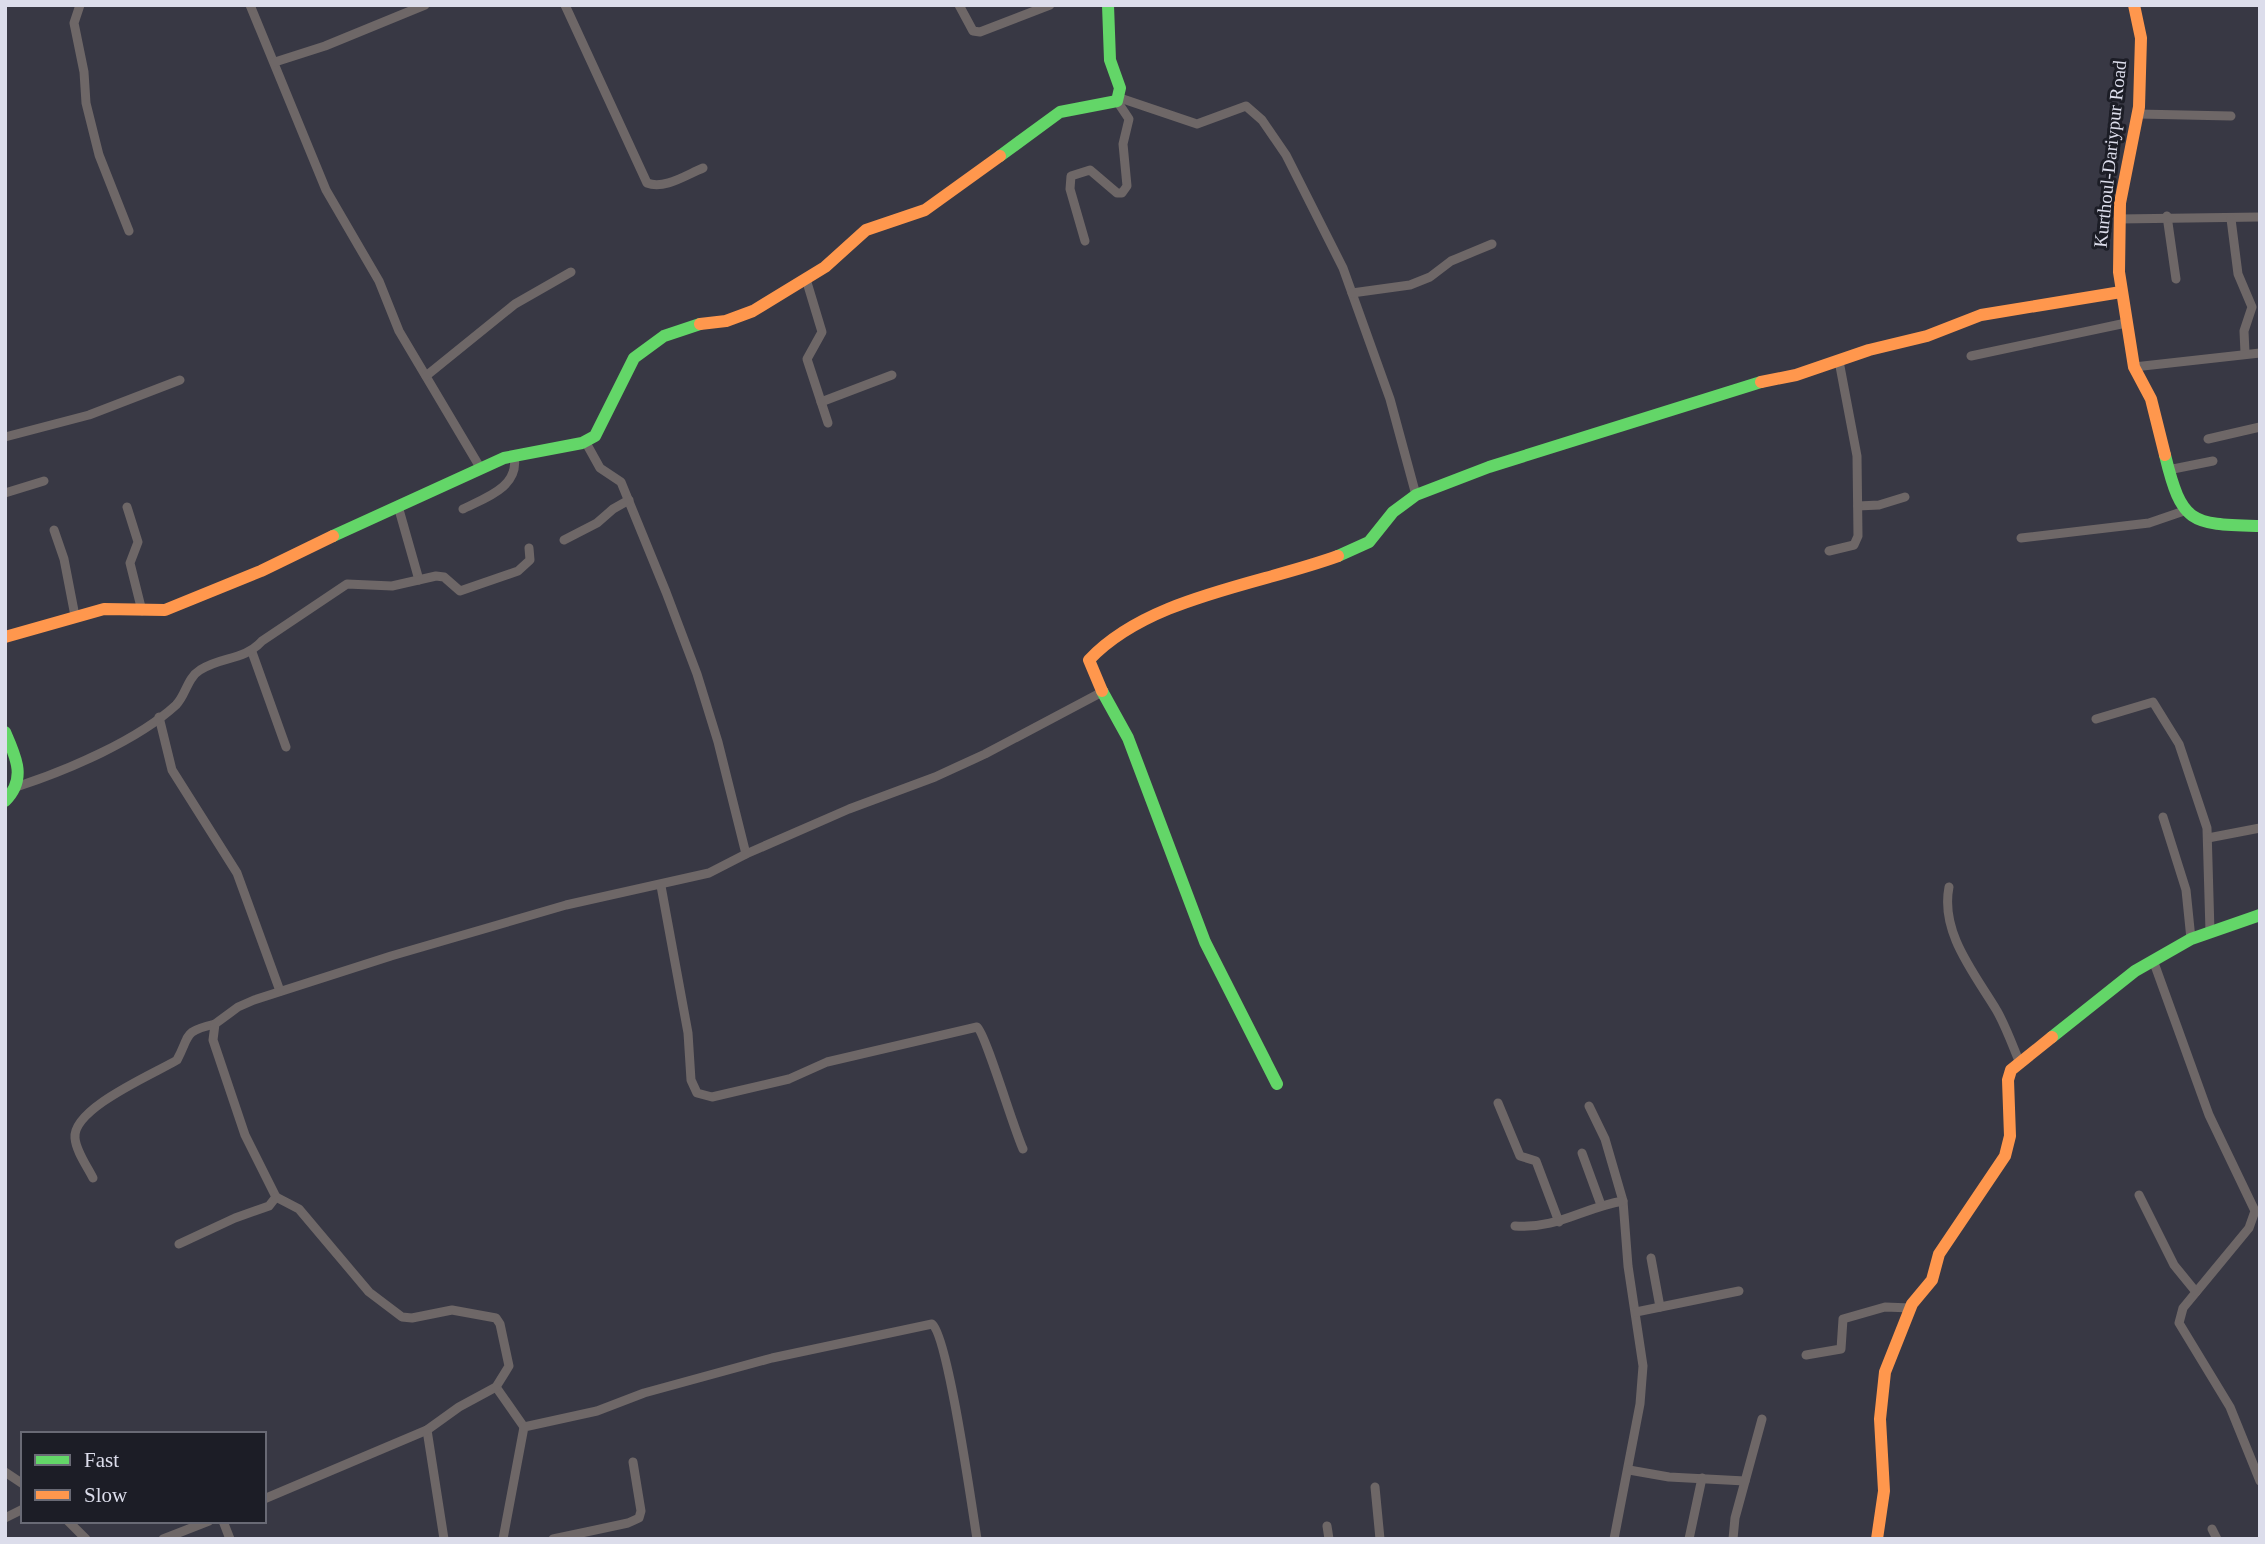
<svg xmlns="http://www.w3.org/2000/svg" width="2265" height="1544" font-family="'Times New Roman',serif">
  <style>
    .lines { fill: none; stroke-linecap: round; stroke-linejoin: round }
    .street { stroke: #6e6767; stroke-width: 9 }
    .fast { stroke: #63d668; stroke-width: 12 }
    .slow { stroke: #ff974d; stroke-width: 12 }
    .labels { text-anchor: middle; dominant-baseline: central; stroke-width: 6; stroke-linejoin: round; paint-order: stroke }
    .street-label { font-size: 19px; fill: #dcddeb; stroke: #1c1d26 }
  </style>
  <rect width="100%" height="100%" fill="#383844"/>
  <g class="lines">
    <!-- street -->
    <g class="street">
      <polyline points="80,5 74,23 84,72 86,103 99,155 129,231"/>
      <polyline points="250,5 326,190 379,281 399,331 481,469"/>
      <path d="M 565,5 L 647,183 C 664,190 686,175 703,168"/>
      <polyline points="959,5 973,31 980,32 1050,5"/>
      <polyline points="275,62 325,46 425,5"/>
      <polyline points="1120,98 1197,124 1246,106 1262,120 1286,155 1343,268 1390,399 1416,495"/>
      <polyline points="2138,114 2231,116"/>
      <polyline points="2167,216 2176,279"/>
      <polyline points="2119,219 2260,217"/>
      <polyline points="2231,219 2238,274 2252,307 2244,331 2245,353"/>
      <polyline points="1085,241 1070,189 1071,176 1090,170 1117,193 1122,193 1127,186 1123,144 1129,119 1117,101"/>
      <polyline points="806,279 822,332 807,359 828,423"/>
      <polyline points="1352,293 1410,285 1430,277 1451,261 1492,244"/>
      <polyline points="1971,356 2126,323"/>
      <polyline points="2134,367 2260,353"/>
      <polyline points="426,376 515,304 571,272"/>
      <polyline points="821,402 892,375"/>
      <polyline points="5,437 89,415 180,380"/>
      <polyline points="2208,439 2260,427"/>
      <polyline points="585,441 600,468 621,482 666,592 697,674 718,742 746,854"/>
      <polyline points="2168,470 2213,461"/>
      <polyline points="5,493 44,481"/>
      <polyline points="398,506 419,580"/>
      <polyline points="1858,506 1879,505 1905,497"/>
      <polyline points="127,507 138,542 130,563 142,611"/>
      <path d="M 463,509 C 485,498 520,487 514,456"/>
      <polyline points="54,530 64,559 75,616"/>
      <polyline points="2021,538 2149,523 2184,511"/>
      <polyline points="564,540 597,523 613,509 629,500"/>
      <polyline points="1829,551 1854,545 1858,536 1857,456 1839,361"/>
      <polyline points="252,652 286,747"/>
      <polyline points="159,717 172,770 237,873 280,991"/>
      <polyline points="2096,719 2153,702 2179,744 2207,828 2210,932"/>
      <path d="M 19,786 C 68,770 138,740 176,705 C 186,695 187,678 200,670 C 221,656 244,661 262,641 L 347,584 L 392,586 L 436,576 L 444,577 L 460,591 L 518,571 L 530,560 L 529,548"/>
      <polyline points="2163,817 2186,890 2191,939"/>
      <polyline points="2208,838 2260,828"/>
      <path d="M 661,886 L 688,1033 L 691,1080 L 697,1093 L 712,1097 L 789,1079 L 827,1062 L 977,1027 C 985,1032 1014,1130 1023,1149"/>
      <path d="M 1949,887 C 1940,933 1975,974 1997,1011 C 2006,1027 2012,1044 2019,1061"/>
      <polyline points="2153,960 2209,1115 2255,1211 2249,1228 2183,1308 2179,1323 2230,1407 2260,1481"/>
      <polyline points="1498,1103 1520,1156 1536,1161 1559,1222"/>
      <polyline points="1589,1106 1605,1139 1623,1201 1628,1266 1643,1366 1640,1404 1614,1539"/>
      <polyline points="1582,1153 1601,1205"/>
      <path d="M 93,1178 C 87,1166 76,1151 75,1138 C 72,1108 156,1073 177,1060 C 191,1034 182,1032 215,1024"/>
      <polyline points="2139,1195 2174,1265 2196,1292"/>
      <path d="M 1515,1226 C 1558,1229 1582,1208 1623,1201"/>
      <polyline points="179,1244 235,1218 269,1206 276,1197 245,1135 213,1040 215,1024 238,1007 254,1000 391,956 566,905 709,873 746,854 849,809 935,777 985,754 1104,691"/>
      <polyline points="1651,1258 1660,1307"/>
      <polyline points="1636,1312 1739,1291"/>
      <polyline points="1806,1355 1841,1349 1843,1319 1885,1307 1911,1308"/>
      <polyline points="496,1387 524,1427"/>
      <polyline points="427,1430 444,1539"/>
      <polyline points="1629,1470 1669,1477 1745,1481"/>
      <polyline points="5,1472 23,1484"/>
      <polyline points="1375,1487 1380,1539"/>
      <polyline points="264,1499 427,1430 459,1407 496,1387 509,1366 500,1324 496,1318 452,1310 412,1318 402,1317 369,1292 299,1209 276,1197"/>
      <polyline points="5,1518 23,1509"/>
      <polyline points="68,1521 86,1539"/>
      <polyline points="223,1521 230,1539"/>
      <polyline points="1327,1526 1329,1539"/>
      <polyline points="2212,1529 2217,1539"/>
      <polyline points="163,1539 209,1521"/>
      <path d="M 503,1539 L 524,1427 L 597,1411 L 644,1393 L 772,1358 L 932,1324 C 948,1336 972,1508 977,1539"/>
      <polyline points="553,1539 628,1523 639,1518 641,1511 633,1462"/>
      <polyline points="1689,1539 1702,1478"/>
      <polyline points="1733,1539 1735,1518 1762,1419"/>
    </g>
    <!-- fast -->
    <g class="fast">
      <polyline points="1000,156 1060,112 1117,101 1120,88 1110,60 1108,5"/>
      <path d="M 2165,455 C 2182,525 2191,524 2260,526"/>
      <polyline points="333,536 504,458 582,443 595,436 634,358 664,336 700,324"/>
      <polyline points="1338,556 1369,542 1393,512 1416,495 1489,467 1761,382"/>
      <polyline points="1102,691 1128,738 1205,942 1277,1084"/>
      <path d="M 5,732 C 16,757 27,779 5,801"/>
      <polyline points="2052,1037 2135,971 2191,939 2260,915"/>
    </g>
    <!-- slow -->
    <g class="slow">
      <polyline points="2134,5 2141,38 2139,107 2120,203 2119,272 2134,367 2151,399 2165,455"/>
      <polyline points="700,324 726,321 753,311 825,267 866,230 925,210 1000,156"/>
      <polyline points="1761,382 1796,375 1869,350 1927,336 1981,315 2121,292"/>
      <polyline points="5,637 104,609 165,610 261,571 333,536"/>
      <path d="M 1102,691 L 1089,660 C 1148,597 1259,585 1338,556"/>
      <polyline points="1877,1539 1884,1491 1880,1419 1885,1372 1912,1304 1932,1280 1939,1254 2005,1156 2010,1136 2008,1080 2011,1070 2052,1037"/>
    </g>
  </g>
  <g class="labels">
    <!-- street labels -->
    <g class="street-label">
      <text transform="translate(2110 154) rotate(-84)">Kurthoul-Dariypur Road</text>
    </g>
  </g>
  <!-- border -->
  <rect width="2265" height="1544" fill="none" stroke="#dcddeb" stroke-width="14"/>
  <!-- legend -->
  <rect x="21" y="1432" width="245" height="91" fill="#1c1d26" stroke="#696a75" stroke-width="2"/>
  <rect x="35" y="1455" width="35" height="10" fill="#63d668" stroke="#696a75" stroke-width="2"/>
  <text x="84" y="1467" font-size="21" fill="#dcddeb">Fast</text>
  <rect x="35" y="1490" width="35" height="10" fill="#ff974d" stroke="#696a75" stroke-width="2"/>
  <text x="84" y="1502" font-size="21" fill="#dcddeb">Slow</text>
</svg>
